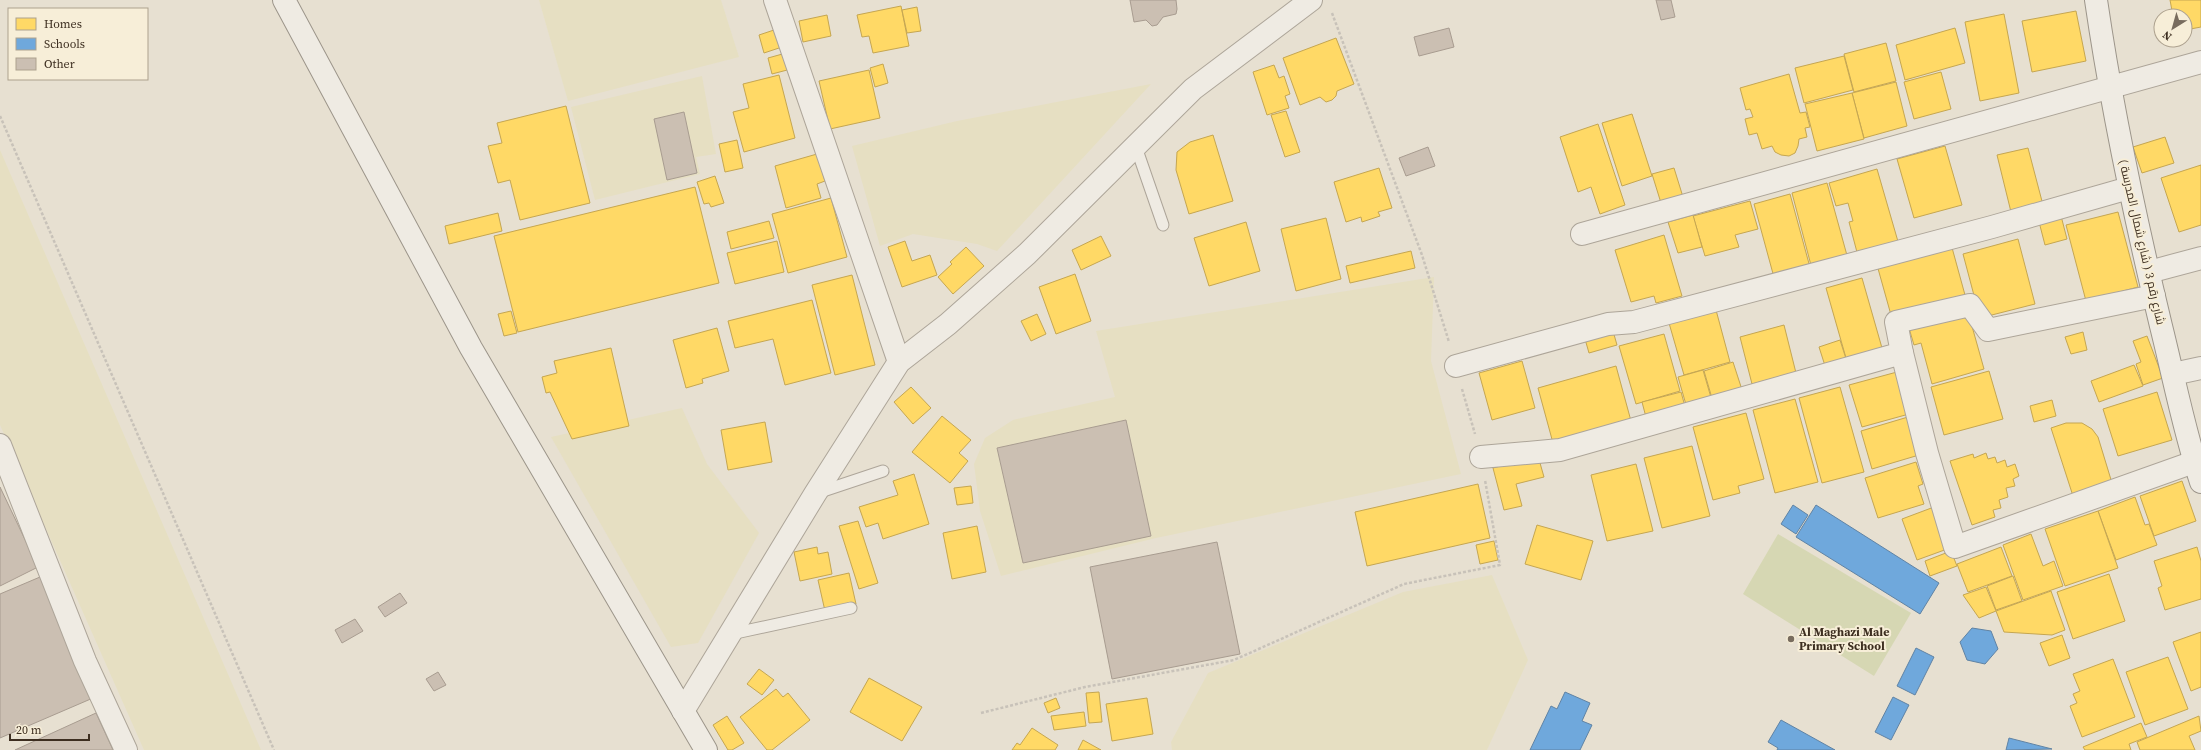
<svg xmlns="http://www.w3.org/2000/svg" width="2201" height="750" font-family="'Source Serif 4',Cairo,serif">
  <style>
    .farmland { fill: #e6dfc2 }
    .green { fill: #d6d7b3 }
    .homes { fill: #ffd966; stroke: #c5a651 }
    .schools { fill: #6fa8dc; stroke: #6083a4 }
    .building { fill: #cbbfb2; stroke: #a89c90 }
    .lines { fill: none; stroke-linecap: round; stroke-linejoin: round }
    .lane-casing { stroke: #ada599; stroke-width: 13 }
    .street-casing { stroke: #ada599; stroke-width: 24 }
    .secondary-casing { stroke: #9c958a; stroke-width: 24 }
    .path { stroke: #c8c2b9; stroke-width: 2.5; stroke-dasharray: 3 2; stroke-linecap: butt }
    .lane { stroke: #efebe3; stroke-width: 11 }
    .street { stroke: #efebe3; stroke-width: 22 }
    .secondary { stroke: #efebe3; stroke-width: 22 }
    .poi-dot { fill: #786c5e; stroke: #f7eed8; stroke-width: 1.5 }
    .labels { text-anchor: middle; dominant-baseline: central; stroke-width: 4; stroke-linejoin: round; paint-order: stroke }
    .street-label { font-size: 12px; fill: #3d2e20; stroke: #f7eed8 }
    .poi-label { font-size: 12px; font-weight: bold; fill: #3d2e20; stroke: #f7eed8; text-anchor: start }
  </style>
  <rect width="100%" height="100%" fill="#e7e0d1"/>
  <!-- farmland -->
  <g class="farmland">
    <polygon points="539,0 721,0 739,57 568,101"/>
    <polygon points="702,76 716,154 696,157 700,174 595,200 571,107"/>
    <polygon points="1151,84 997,251 977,244 913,234 880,246 852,146 957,121"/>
    <polygon points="0,150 261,750 144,750 0,425"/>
    <polygon points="1434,277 1431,361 1461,474 1156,538 1001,576 980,511 974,464 985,438 1013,420 1115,397 1096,331"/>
    <polygon points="682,408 707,464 759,533 698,643 671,647 551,437"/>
    <polygon points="1492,575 1528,660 1487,750 1172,750 1171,742 1208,673 1403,592"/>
  </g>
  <!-- green -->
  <polygon class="green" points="1778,534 1911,613 1874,676 1743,594"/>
  <!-- homes -->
  <g class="homes">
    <polygon points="2170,0 2201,0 2201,27 2185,30 2185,16 2173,16"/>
    <polygon points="901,6 909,46 873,53 869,36 862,37 857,15"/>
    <polygon points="917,7 921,31 907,33 902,10"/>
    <polygon points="2076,11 2086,61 2032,72 2022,21"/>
    <polygon points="2004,14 2019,93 1980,101 1965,22"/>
    <polygon points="827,15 831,36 803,42 799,21"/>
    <polygon points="1955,28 1965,63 1905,80 1896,45"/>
    <polygon points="777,29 782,47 764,53 759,35"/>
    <polygon points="1336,38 1354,84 1337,91 1336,96 1332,100 1326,102 1320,97 1300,105 1283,58"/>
    <polygon points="1886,43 1896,81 1854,92 1844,54"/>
    <polygon points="786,53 791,69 772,74 768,58"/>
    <polygon points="1844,56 1853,90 1804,103 1795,68"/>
    <polygon points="883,64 888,83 875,87 870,68"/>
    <polygon points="1274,65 1279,78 1284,76 1290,94 1285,96 1289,108 1267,115 1253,72"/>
    <polygon points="869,70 880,118 830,129 819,81"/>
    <polygon points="1941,72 1951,109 1914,119 1904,82"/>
    <polygon points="1789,74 1800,113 1806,112 1810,127 1805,128 1807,137 1799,139 1798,146 1795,153 1789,156 1781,155 1775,152 1772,146 1762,149 1757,133 1749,135 1745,119 1753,117 1750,109 1746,110 1740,88"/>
    <polygon points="779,75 795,138 744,152 733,112 749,108 743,84"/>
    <polygon points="1896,82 1907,126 1864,138 1852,93"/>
    <polygon points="1852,93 1864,139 1817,151 1805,104"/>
    <polygon points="566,106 590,203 520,220 510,180 498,183 488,146 502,143 497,123"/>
    <polygon points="1286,111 1300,152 1285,157 1271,115"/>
    <polygon points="1632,114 1652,176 1622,186 1602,123"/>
    <polygon points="1598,124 1625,205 1600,214 1591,187 1578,192 1560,137"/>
    <polygon points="1213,135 1233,201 1189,214 1176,170 1177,152 1190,142"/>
    <polygon points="2165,137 2174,163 2142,173 2133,147"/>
    <polygon points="737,140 743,168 725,172 719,144"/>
    <polygon points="1945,146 1962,205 1914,218 1897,159"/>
    <polygon points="2028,148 2043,205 2011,212 1997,155"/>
    <polygon points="817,154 825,181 817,184 821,198 786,208 775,166"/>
    <polygon points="2201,165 2201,225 2179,232 2161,178"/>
    <polygon points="1379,168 1392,208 1378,212 1380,216 1362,222 1361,217 1346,222 1334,182"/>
    <polygon points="1674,168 1683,197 1661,203 1652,174"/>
    <polygon points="1877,169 1899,245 1858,256 1849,222 1853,221 1848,203 1836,206 1829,183"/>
    <polygon points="715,176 724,203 711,207 709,203 704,204 697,182"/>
    <polygon points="1827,183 1848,259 1812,269 1792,193"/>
    <polygon points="695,187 719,283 518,332 494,236"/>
    <polygon points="1790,194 1811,271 1775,281 1754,204"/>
    <polygon points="831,198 847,257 788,273 772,214"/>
    <polygon points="1750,201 1758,229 1735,235 1739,247 1705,256 1693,216"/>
    <polygon points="2060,212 2067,239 2045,245 2038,218"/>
    <polygon points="2118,212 2138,287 2086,301 2066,225"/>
    <polygon points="498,213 502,231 449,244 445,226"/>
    <polygon points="1693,215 1702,247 1678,253 1668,222"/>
    <polygon points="1326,218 1341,279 1296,291 1281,229"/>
    <polygon points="769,221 774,238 731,249 727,232"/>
    <polygon points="1246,222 1260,271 1209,286 1194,238"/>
    <polygon points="1664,235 1682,296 1656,303 1654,296 1631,302 1615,250"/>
    <polygon points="1101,236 1111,256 1081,270 1072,250"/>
    <polygon points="2018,239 2035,304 1980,318 1963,254"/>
    <polygon points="777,241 784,272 735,284 727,253"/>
    <polygon points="905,241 912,261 930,255 937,275 902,287 888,247"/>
    <polygon points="1951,244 1965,295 1891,315 1877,265"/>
    <polygon points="966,247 984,266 953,294 938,277 952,264 950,262"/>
    <polygon points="1411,251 1415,268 1350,283 1346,266"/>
    <polygon points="1075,274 1091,321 1056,334 1039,287"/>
    <polygon points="852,275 875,365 835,375 812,285"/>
    <polygon points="1862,278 1884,355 1848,365 1826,288"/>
    <polygon points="812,300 831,373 785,385 773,339 735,348 728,321"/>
    <polygon points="1716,310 1730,362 1684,375 1669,323"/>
    <polygon points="511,311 517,333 504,336 498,314"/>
    <polygon points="1968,312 1984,369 1932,384 1921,343 1914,345 1909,328"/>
    <polygon points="1037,314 1046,334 1031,341 1021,321"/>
    <polygon points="1784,325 1797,377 1782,376 1752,384 1740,337"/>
    <polygon points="717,328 729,371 702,379 703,383 686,388 673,340"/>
    <polygon points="1613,331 1617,345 1589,353 1585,339"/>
    <polygon points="2083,332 2087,350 2071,354 2065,337"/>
    <polygon points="1664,334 1680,391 1636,404 1619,346"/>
    <polygon points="2147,336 2163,378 2143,385 2136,364 2141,362 2133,341"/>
    <polygon points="1840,340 1848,365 1827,372 1819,347"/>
    <polygon points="611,348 629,426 572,439 550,392 546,393 542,377 557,373 554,361"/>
    <polygon points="1522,361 1535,408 1492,420 1479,373"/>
    <polygon points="1733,362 1744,396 1714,405 1704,371"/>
    <polygon points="2134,365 2143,386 2099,402 2091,381"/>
    <polygon points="1616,366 1631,421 1553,443 1538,388"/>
    <polygon points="1703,370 1712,401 1687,408 1678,377"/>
    <polygon points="1989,371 2003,419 1944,435 1931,387"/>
    <polygon points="1897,372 1909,414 1862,427 1849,385"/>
    <polygon points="911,387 931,408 913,424 894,402"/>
    <polygon points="1840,387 1864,472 1822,483 1799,398"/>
    <polygon points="1681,392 1686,410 1647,421 1642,402"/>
    <polygon points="2157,392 2172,440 2118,456 2103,409"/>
    <polygon points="1795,399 1818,482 1775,493 1753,410"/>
    <polygon points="2052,400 2056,416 2034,422 2030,406"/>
    <polygon points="1746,413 1764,479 1738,486 1740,493 1713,500 1693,427"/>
    <polygon points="942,416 971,440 959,453 968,461 950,483 912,452"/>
    <polygon points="1908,417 1919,455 1872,469 1861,431"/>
    <polygon points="765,422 772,462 728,470 721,430"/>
    <polygon points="2066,423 2082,423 2092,429 2098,437 2112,483 2073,496 2051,428"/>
    <polygon points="1692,446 1710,516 1662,528 1644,458"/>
    <polygon points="1986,453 1988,459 1995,457 1997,463 2005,460 2007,467 2015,464 2019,476 2013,479 2015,486 2006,488 2008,497 1999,500 2001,508 1993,510 1995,517 1972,525 1950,461 1973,454 1974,458"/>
    <polygon points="1538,456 1544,477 1516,484 1522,506 1504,510 1493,468"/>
    <polygon points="1916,462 1923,484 1918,486 1924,504 1878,518 1865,478"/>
    <polygon points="1636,464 1653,531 1607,541 1591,475"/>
    <polygon points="914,474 929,524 883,539 878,523 866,527 859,507 898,495 893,481"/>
    <polygon points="2182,481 2196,521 2154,536 2140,496"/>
    <polygon points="1478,484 1490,538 1367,566 1355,512"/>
    <polygon points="971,486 973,503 957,505 954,488"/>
    <polygon points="2135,497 2145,525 2149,524 2157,545 2116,560 2098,511"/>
    <polygon points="1934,507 1950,548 1917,560 1902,519"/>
    <polygon points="2098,511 2118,568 2065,586 2045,529"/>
    <polygon points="858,521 878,583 859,589 839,526"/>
    <polygon points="1537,525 1593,541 1581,580 1525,564"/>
    <polygon points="977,526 986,572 952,579 943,533"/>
    <polygon points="2031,534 2043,566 2054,561 2063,586 2023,600 2003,545"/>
    <polygon points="1494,541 1498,560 1480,564 1476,545"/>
    <polygon points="817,547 818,554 828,552 832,574 800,581 794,552"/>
    <polygon points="2001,547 2012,576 1968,592 1957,564"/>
    <polygon points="2197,547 2201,561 2201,599 2165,610 2158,588 2162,586 2154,561"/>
    <polygon points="1951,551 1957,566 1930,576 1925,561"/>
    <polygon points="849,573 856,604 825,611 818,580"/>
    <polygon points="2109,574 2125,621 2073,639 2057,592"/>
    <polygon points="2013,576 2022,601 1996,610 1987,586"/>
    <polygon points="1986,587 1996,611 1979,618 1963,595"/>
    <polygon points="2051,591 2065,630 2052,635 2004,632 1996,611"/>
    <polygon points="2201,632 2201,687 2191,691 2173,642"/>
    <polygon points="2062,635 2070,658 2049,666 2040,643"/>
    <polygon points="2168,657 2188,709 2145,725 2126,672"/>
    <polygon points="2113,659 2135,717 2082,737 2070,706 2077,703 2073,694 2080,691 2073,674"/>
    <polygon points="759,669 774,680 762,695 747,684"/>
    <polygon points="869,678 922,707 902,741 850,712"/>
    <polygon points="776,689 783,697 788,693 810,720 772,750 767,750 740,717"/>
    <polygon points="1099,692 1102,722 1089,723 1086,693"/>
    <polygon points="1056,698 1060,708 1048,713 1044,703"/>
    <polygon points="1147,698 1153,734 1112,741 1106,704"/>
    <polygon points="1084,712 1086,726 1054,730 1051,716"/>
    <polygon points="727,716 744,743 732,750 728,750 713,725"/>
    <polygon points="2199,716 2201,731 2189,736 2195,750 2140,750 2137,742"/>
    <polygon points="2141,723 2147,737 2129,744 2131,750 2085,750 2083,747"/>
    <polygon points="1032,728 1058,745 1055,750 1012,750 1017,743 1020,745"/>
    <polygon points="1083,740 1101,750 1078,750"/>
  </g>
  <!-- schools -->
  <g class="schools">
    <polygon points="1793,505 1808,515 1796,534 1781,524"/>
    <polygon points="1816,505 1939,583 1920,614 1796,537"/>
    <polygon points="1972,628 1991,631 1998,649 1985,664 1967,660 1960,642"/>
    <polygon points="1916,648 1934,657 1915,695 1897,686"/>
    <polygon points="1565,692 1590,703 1582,721 1592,725 1580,750 1530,750 1551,706 1557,709"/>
    <polygon points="1893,697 1909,705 1891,740 1875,732"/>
    <polygon points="1781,720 1835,750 1777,750 1778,748 1768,742"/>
    <polygon points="2009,738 2052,749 2006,750"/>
  </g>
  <!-- building -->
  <g class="building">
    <polygon points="1130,0 1176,0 1177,9 1176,14 1163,17 1157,25 1152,26 1146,20 1134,22"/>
    <polygon points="1656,0 1671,0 1675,17 1661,20"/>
    <polygon points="1449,28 1454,47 1419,56 1414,37"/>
    <polygon points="684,112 697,173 667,180 654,119"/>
    <polygon points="1428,147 1435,166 1406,176 1399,158"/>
    <polygon points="1126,420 1151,536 1023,563 997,448"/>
    <polygon points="0,487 38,567 0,586"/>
    <polygon points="1217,542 1240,654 1112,679 1090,567"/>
    <polygon points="40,577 93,698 0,738 0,594"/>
    <polygon points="400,593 407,603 385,617 378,607"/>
    <polygon points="355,619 363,631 342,643 335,630"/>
    <polygon points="438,672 446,685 434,691 426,679"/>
    <polygon points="96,713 113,750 15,750"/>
  </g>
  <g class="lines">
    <!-- lane casing -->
    <g class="lane-casing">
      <g id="lane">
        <polyline points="1136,147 1163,225"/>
        <polyline points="817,493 883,471"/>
        <polyline points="731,634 851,608"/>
      </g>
    </g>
    <!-- street casing -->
    <g class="street-casing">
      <g id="street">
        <polyline points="775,0 899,362"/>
        <polyline points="1582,234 2201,62"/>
        <polyline points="2149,272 2201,258"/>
        <polyline points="1902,353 1927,453 1955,547 2194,462"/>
        <polyline points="1456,366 1608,324 1634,322 1992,227 2129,188"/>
        <polyline points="2173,374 2201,368"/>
        <polyline points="0,445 85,661 126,750"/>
        <polyline points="1481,457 1560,450 1902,353 1896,322 1970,305 1988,330 2154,296"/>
        <polyline points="683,711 815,494 899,362 948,324 1027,254 1193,89 1311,0"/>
      </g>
    </g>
    <!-- secondary casing -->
    <g class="secondary-casing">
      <g id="secondary">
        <polyline points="284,0 471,348 706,750"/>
        <path d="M 2096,0 C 2112,110 2135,218 2161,326 C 2174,378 2184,431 2201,482"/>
      </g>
    </g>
    <!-- path -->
    <g class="path">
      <polyline points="1332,13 1422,255 1449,342"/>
      <polyline points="0,116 274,750"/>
      <polyline points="1462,389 1475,434"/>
      <polyline points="981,713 1085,687 1234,660 1404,584 1500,565 1485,480"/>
    </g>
    <!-- lane -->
    <use href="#lane" class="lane"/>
    <!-- street -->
    <use href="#street" class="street"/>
    <!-- secondary -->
    <use href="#secondary" class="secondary"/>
  </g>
  <!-- markers -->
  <circle class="poi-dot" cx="1791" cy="639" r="4"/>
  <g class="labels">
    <!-- street labels -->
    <g class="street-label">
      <text transform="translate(2142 242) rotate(77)">شارع رقم 3 ( شارع شمال المدرسة )</text>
    </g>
    <!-- poi labels -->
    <g class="poi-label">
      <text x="1799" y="632">Al Maghazi Male<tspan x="1799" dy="14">Primary School</tspan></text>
    </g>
  </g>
  <!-- legend -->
  <rect x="8" y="8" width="140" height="72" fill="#f7eed8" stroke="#ada18e"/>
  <rect x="16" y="18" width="20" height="12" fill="#ffd966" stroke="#ada18e"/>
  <text x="44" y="28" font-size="12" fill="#3d2e20">Homes</text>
  <rect x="16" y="38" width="20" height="12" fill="#6fa8dc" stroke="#ada18e"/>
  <text x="44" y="48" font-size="12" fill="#3d2e20">Schools</text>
  <rect x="16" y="58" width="20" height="12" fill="#cbbfb2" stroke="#ada18e"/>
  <text x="44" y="68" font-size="12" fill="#3d2e20">Other</text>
  <!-- north arrow -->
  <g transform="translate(2173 28) rotate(217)"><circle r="19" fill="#f7eed8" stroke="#ada18e"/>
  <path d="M0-3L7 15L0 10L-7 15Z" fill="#786c5e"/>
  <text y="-6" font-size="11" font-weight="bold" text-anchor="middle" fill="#3d2e20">N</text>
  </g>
  <!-- scale -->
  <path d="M10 734v6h79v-6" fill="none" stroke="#3d2e20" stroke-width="2"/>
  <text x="16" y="734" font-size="12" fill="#3d2e20" stroke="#f7eed8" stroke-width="3" paint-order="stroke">20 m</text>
</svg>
